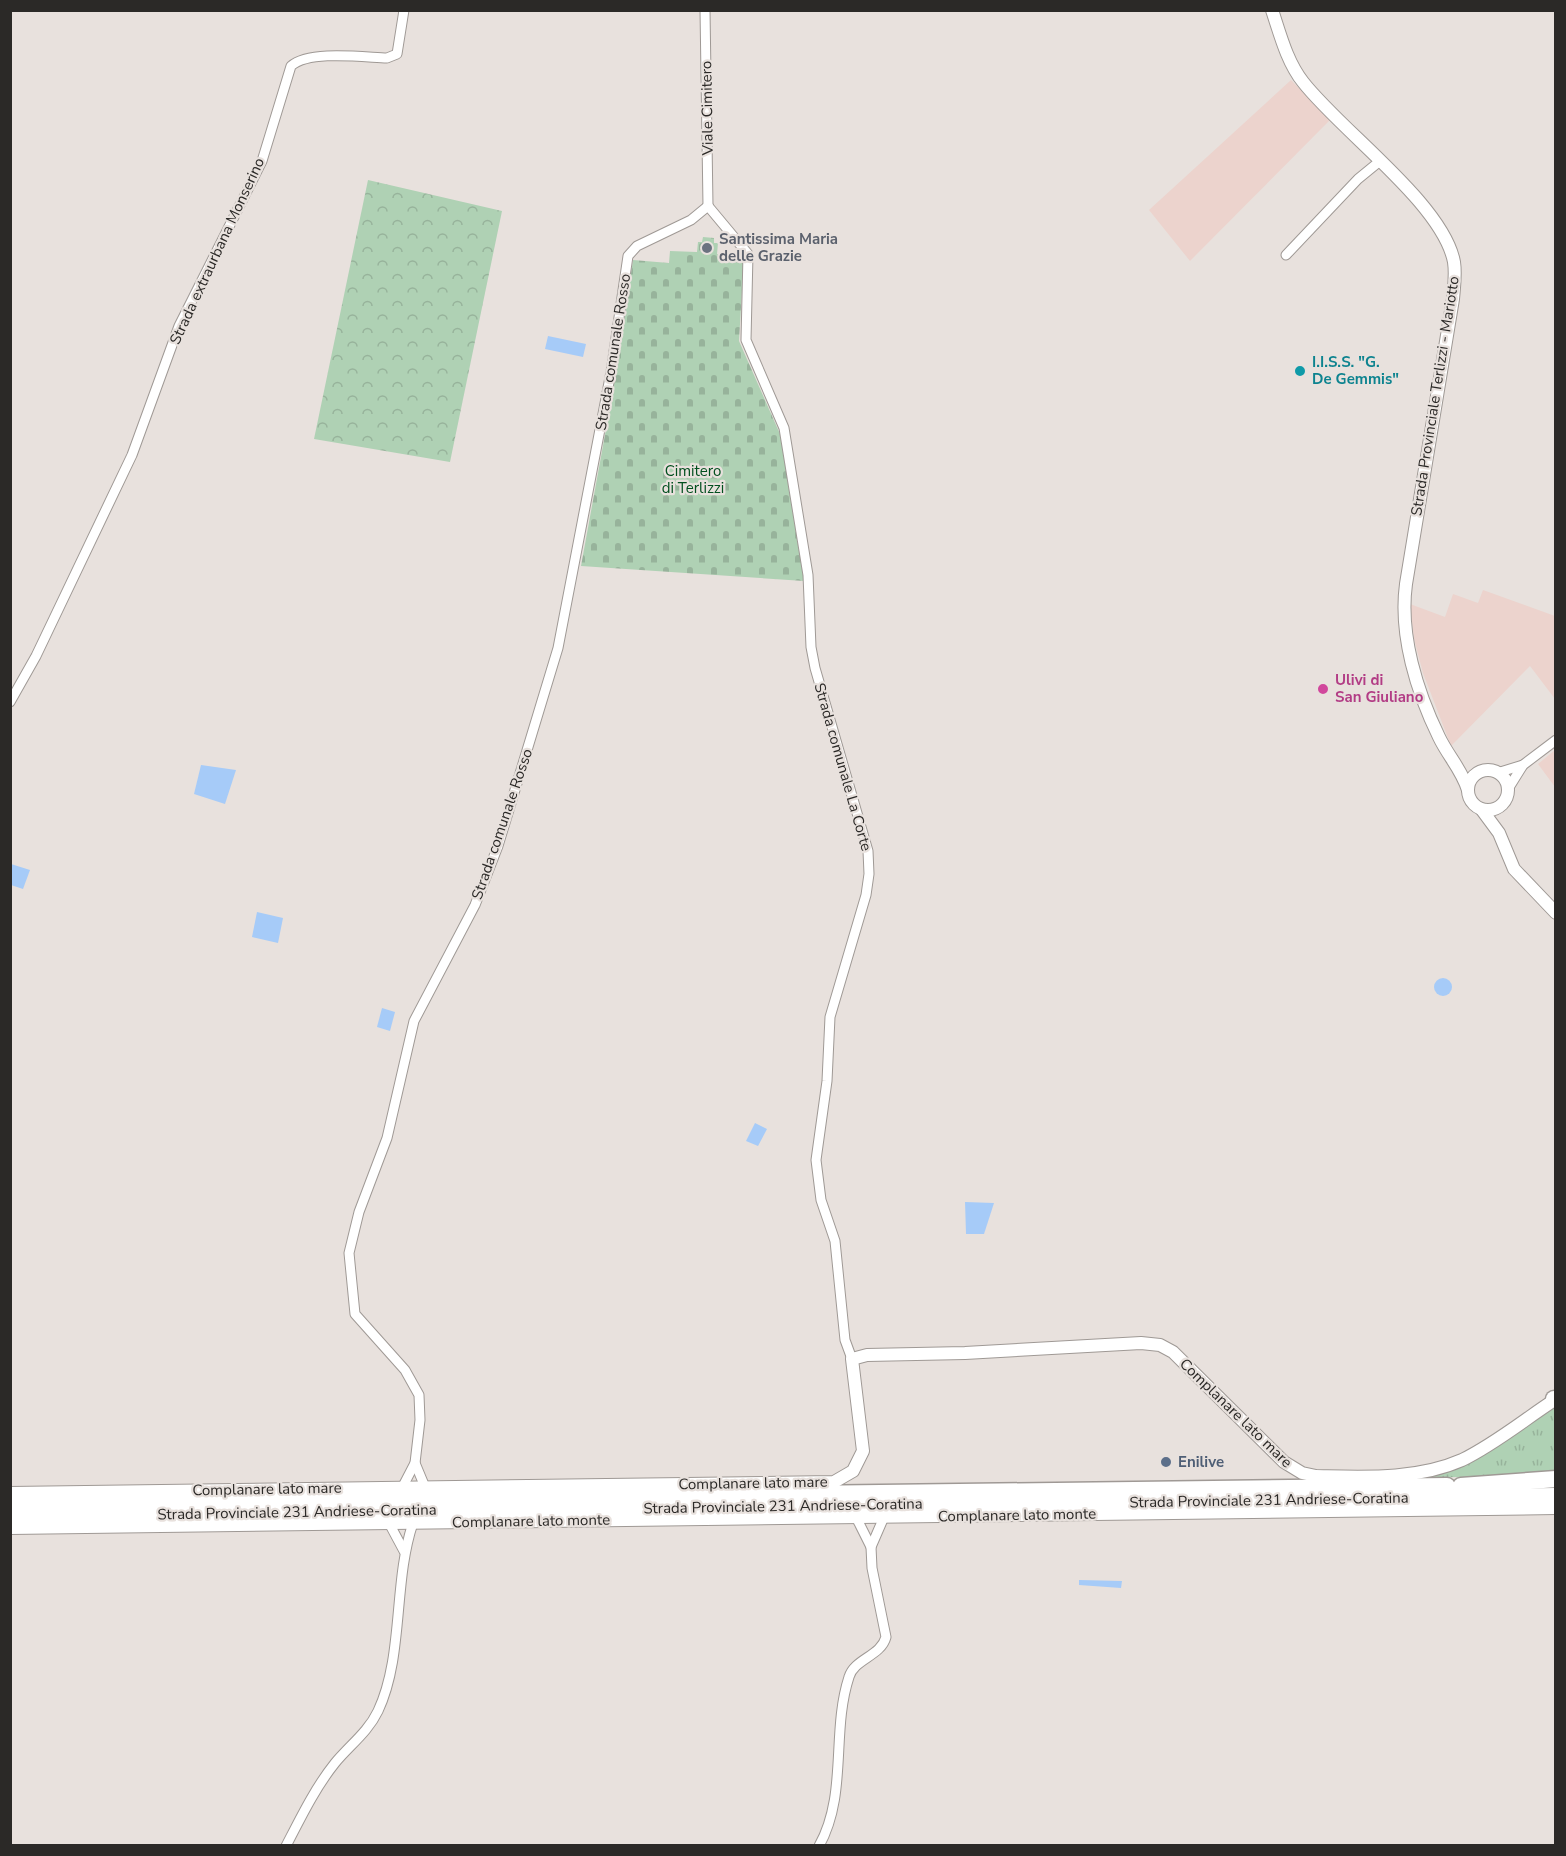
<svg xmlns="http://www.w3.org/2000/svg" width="1566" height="1856" font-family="'Nunito Sans',sans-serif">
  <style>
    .commercial { fill: #ecd3cd }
    .grass { fill: url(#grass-tufts) }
    .forest { fill: url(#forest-crowns) }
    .cemetery { fill: url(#cemetery-stones) }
    .water { fill: #a6cbf8 }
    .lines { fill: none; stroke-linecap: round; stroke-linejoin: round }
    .street-casing { stroke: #9f9995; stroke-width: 11 }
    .secondary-casing { stroke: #9f9995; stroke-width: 14 }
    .highway-casing { stroke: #9f9995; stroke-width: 19 }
    .street { stroke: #fff; stroke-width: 9 }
    .secondary { stroke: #fff; stroke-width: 12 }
    .highway { stroke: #fff; stroke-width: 16 }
    .worship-dot { fill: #6b7280; stroke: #e8e1dd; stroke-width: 2 }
    .culture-dot { fill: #0f9aa8; stroke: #e8e1dd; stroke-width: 2 }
    .hotel-dot { fill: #d1479c; stroke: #e8e1dd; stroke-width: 2 }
    .service-dot { fill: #5c6f8a; stroke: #e8e1dd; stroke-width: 2 }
    .labels { text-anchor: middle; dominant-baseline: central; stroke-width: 4.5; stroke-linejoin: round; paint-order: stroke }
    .street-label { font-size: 15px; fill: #2b2927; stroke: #e8e1dd }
    .worship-label { font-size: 15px; font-weight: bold; fill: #5b616d; stroke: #e8e1dd; text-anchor: start }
    .culture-label { font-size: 15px; font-weight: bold; fill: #0d838f; stroke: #e8e1dd; text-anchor: start }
    .park-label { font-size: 15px; fill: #014f1e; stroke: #e8e1dd }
    .hotel-label { font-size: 15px; font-weight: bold; fill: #b23c85; stroke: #e8e1dd; text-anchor: start }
    .service-label { font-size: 15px; font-weight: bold; fill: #4e5e75; stroke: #e8e1dd; text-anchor: start }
  </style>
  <defs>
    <pattern id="grass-tufts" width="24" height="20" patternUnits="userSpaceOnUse" patternTransform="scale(1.5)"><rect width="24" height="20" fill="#afd1b4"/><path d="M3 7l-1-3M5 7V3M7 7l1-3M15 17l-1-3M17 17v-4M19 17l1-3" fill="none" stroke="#97b39b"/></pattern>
    <pattern id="forest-crowns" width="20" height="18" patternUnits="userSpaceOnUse" patternTransform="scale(1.5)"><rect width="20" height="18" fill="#afd1b4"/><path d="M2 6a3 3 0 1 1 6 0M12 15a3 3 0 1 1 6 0" fill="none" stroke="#97b39b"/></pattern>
    <pattern id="cemetery-stones" width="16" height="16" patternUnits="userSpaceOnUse" patternTransform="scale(1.5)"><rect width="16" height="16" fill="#afd1b4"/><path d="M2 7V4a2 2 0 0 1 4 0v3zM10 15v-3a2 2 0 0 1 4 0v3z" fill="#97b39b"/></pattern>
  </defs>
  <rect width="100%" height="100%" fill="#e8e1dd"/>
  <!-- commercial -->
  <g class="commercial">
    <polygon points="1291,80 1330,120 1190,261 1149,210"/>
    <polygon points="1483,590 1555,616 1555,699 1530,666 1451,746 1423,673 1414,639 1410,604 1445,617 1453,594 1478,603"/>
    <polygon points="1555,750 1555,787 1538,764"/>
  </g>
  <!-- grass -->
  <polygon class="grass" points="1555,1406 1555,1475 1415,1478"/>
  <!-- forest -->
  <polygon class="forest" points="368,180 502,211 450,462 314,439"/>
  <!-- cemetery -->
  <polygon class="cemetery" points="703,237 714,238 714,243 718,243 717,254 744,256 739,341 780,434 804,581 581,566 613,391 633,260 669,263 670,251 697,252 698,242 702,242"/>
  <!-- water -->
  <g class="water">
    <polygon points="548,336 586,344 583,357 545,349"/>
    <polygon points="201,765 236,770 225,804 194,794"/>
    <polygon points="11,864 30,870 23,889 11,885"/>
    <polygon points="257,912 283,918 278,943 252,937"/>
    <circle cx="1443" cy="987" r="9"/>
    <polygon points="382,1008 395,1012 390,1031 377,1027"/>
    <polygon points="755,1123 767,1129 758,1146 746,1141"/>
    <polygon points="965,1202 994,1203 984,1234 966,1234"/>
    <polygon points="1079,1580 1122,1581 1121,1588 1079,1585"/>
  </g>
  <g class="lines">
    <!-- street casing -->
    <g class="street-casing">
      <g id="street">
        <polyline points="705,10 708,206"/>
        <polyline points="708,206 748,254 746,340 784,428 808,575 811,647 815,668 868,851 869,874 866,895 830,1017 827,1081 816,1160 821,1200 835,1241 845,1340 852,1359"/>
        <polyline points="1286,255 1358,179 1380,161"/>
        <path d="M 10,702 L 36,656 L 132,455 L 179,326 L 262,161 L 291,66 C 309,50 362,57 387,58 L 397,54 L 404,10"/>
        <polyline points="1497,773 1523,765"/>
        <polyline points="1508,789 1523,765 1556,740"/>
        <polyline points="415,1463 425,1487"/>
        <polyline points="402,1488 415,1463 420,1420 419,1395 405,1370 355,1314 349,1253 359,1212 387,1138 414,1021 475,905 498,846 558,648 611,372 628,256 637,246 691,220 708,206"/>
        <polyline points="856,1517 871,1547"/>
        <polyline points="389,1523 404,1551"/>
        <path d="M 286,1846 C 301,1817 315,1788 335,1763 C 350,1745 368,1732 378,1711 C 404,1656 393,1582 413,1523"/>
        <path d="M 819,1846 C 848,1794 831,1732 849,1677 C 854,1659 881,1656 886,1637 L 872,1568 L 871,1547 L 884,1517"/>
      </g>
    </g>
    <!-- secondary casing -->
    <g class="secondary-casing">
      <g id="secondary">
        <path d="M 1272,10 C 1280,34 1287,62 1303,82 C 1341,131 1443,204 1454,262 C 1456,275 1454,287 1453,299 L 1406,584 C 1399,635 1417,692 1439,737 C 1448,756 1462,770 1468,790"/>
        <circle cx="1488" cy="790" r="20"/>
        <polyline points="1482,810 1499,833 1514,869 1556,913"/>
        <path d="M 10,1493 L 834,1482 L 853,1471 L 863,1451 L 852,1359 L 867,1355 L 965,1353 L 1141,1343 L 1160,1345 L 1173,1352 L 1284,1462 L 1302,1473 L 1316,1476 C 1364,1477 1417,1480 1462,1460 C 1495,1444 1525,1419 1556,1399"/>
        <polyline points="10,1528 1556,1508"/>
      </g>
    </g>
    <!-- highway casing -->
    <g class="highway-casing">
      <g id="highway">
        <polyline points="1554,1399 1556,1399"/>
        <polyline points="1461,1486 1556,1479"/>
        <polyline points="10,1504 1447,1486"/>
        <polyline points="10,1516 1556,1496"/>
      </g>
    </g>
    <!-- street -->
    <use href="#street" class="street"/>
    <!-- secondary -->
    <use href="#secondary" class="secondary"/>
    <!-- highway -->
    <use href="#highway" class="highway"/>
  </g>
  <!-- markers -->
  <circle class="worship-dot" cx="707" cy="248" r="6"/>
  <circle class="culture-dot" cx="1300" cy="371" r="6"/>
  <circle class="hotel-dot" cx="1323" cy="689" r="6"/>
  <circle class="service-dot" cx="1166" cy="1462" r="6"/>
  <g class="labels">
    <!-- street labels -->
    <g class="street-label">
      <text transform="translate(707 108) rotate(-91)">Viale Cimitero</text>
      <text transform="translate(217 251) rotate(-65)">Strada extraurbana Monserino</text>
      <text transform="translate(613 352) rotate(-81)">Strada comunale Rosso</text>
      <text transform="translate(1435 396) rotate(-81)">Strada Provinciale Terlizzi - Mariotto</text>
      <text transform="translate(843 767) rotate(74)">Strada comunale La Corte</text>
      <text transform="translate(502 824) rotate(-71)">Strada comunale Rosso</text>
      <text transform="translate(1236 1413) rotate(44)">Complanare lato mare</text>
      <text transform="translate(753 1483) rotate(-1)">Complanare lato mare</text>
      <text transform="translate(267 1489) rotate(-1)">Complanare lato mare</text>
      <text transform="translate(1269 1500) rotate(-1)">Strada Provinciale 231 Andriese-Coratina</text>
      <text transform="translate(783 1506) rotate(-1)">Strada Provinciale 231 Andriese-Coratina</text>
      <text transform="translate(297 1512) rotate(-1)">Strada Provinciale 231 Andriese-Coratina</text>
      <text transform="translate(1017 1515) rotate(-1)">Complanare lato monte</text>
      <text transform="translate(531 1521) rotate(-1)">Complanare lato monte</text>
    </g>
    <!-- worship labels -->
    <g class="worship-label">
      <text x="719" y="239">Santissima Maria<tspan x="719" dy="17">delle Grazie</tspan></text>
    </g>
    <!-- culture labels -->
    <g class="culture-label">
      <text x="1312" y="362">I.I.S.S. "G.<tspan x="1312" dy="17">De Gemmis"</tspan></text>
    </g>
    <!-- park labels -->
    <g class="park-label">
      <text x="693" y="471">Cimitero<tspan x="693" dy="17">di Terlizzi</tspan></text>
    </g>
    <!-- hotel labels -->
    <g class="hotel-label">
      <text x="1335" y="680">Ulivi di<tspan x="1335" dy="17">San Giuliano</tspan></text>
    </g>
    <!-- service labels -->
    <g class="service-label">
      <text x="1178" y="1462">Enilive</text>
    </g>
  </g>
  <!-- border -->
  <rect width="1566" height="1856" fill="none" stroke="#2b2927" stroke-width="24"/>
</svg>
